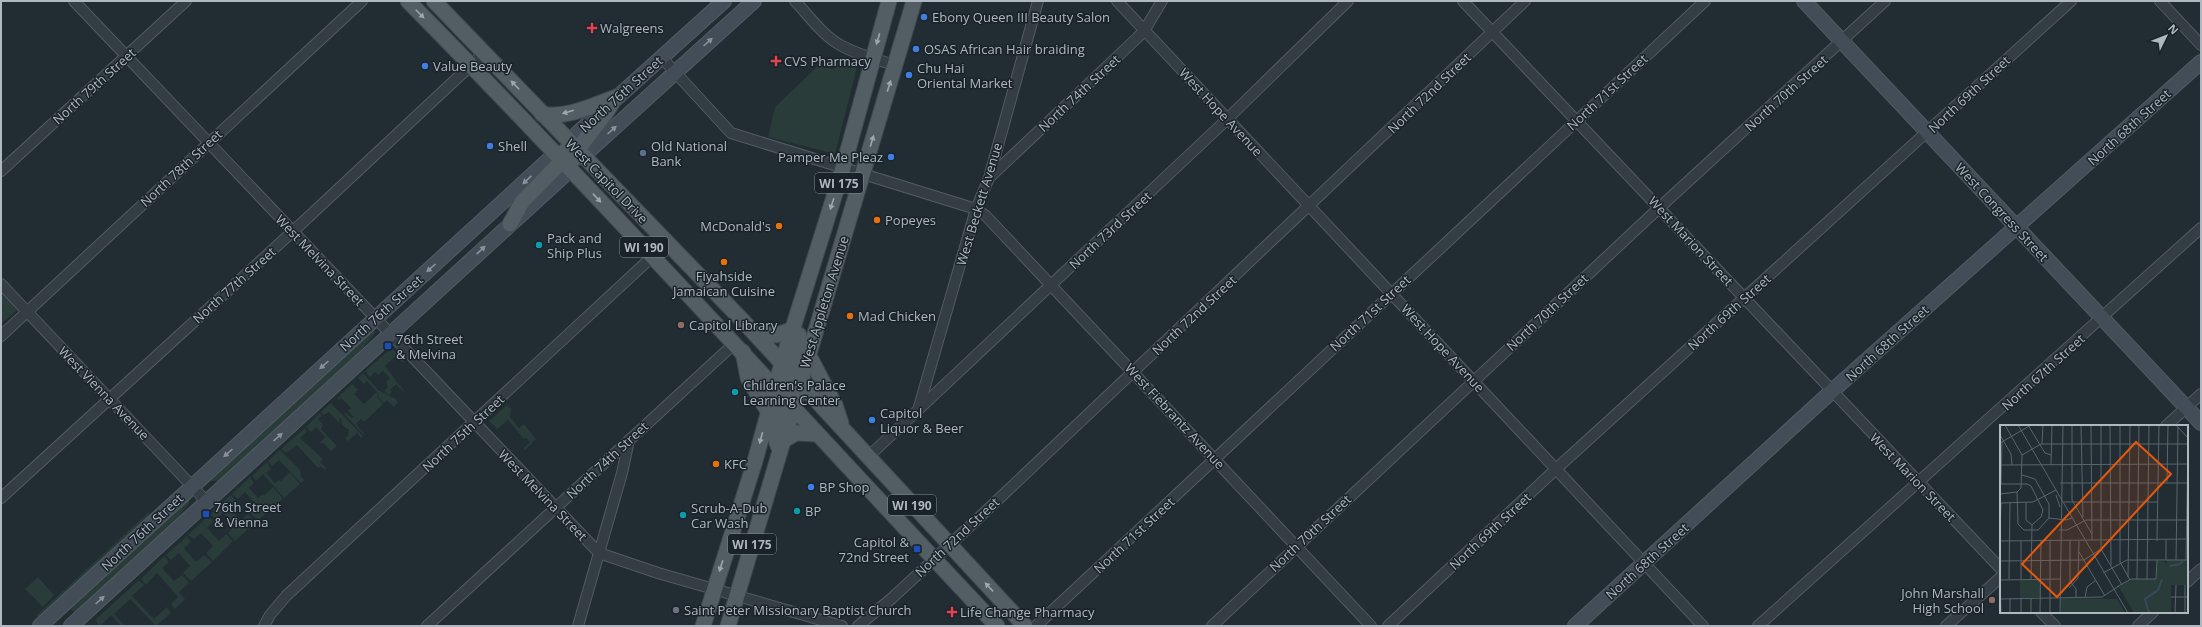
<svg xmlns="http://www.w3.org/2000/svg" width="2202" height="627" font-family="'Open Sans',sans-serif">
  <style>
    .green { fill: #293c39 }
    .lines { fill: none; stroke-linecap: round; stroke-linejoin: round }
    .street-casing { stroke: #525b62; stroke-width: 12 }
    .secondary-casing { stroke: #525b62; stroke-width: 16 }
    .primary-casing { stroke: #3e464e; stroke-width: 17 }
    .street { stroke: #353d44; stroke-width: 10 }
    .secondary { stroke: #434d57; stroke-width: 14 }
    .primary { stroke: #535d64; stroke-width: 15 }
    .oneway { fill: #9da6ae }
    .oneway2 { fill: #89939c }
    .shop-dot { fill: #3f7fe0; stroke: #1a2229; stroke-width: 1.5 }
    .health-dot { fill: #e0444e; stroke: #1a2229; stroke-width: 1.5 }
    .service-dot { fill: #5c6f8a; stroke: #1a2229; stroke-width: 1.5 }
    .food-dot { fill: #e8710a; stroke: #1a2229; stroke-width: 1.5 }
    .culture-dot { fill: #0f9aa8; stroke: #1a2229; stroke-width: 1.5 }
    .education-dot { fill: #8d6e63; stroke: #1a2229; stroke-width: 1.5 }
    .transit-dot { fill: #1a4fb4; stroke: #1a2229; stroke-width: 1.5 }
    .worship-dot { fill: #6b7280; stroke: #1a2229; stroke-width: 1.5 }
    .labels { text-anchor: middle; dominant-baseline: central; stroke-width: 3; stroke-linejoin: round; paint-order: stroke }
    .shield { fill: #1a2229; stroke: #828b93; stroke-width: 1 }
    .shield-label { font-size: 12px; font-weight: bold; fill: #afb8c1 }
    .poi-label { font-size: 13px; fill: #afb8c1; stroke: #1a2229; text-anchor: start }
    .street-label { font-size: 13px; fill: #afb8c1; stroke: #1a2229 }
    .inset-river { fill: none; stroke: #374a59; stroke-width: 2 }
    .inset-road { fill: none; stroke: #5a646c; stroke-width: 1 }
    .view { fill: #e8590c; fill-opacity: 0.15; stroke: #e8590c; stroke-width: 2 }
    .inset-edge { fill: none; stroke: #afb8c1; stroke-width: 2 }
  </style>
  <rect width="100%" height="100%" fill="#212c33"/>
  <!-- green -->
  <g class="green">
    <polygon points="845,59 858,63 835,154 768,137 775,107 818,66 833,69"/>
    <polygon points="1,293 17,310 1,324"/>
    <polygon points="374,331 376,332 359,353 225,476 218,481 208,481 366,335"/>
    <polygon points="392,348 405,362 402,362 396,356 385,366 407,395 396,384 390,390 392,392 389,395 384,391 388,387 386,382 390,378 383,371 378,375 375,372 370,377 365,371"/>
    <polygon points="363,373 378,390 396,399 398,402 394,407 387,400 384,403 379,398 378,393 367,381 364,384 358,378"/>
    <polygon points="352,384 358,390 354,394 364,404 377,392 378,398 383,404 364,422 361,419 356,424 365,434 364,435 344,414 346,413 352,418 354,417 348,411 351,408 341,398 339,400 337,398"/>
    <polygon points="331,403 363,436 361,438 357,433 348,441 345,438 348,436 349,430 342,425 341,418 339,419 340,424 329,412 324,415 321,412"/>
    <polygon points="507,405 511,409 510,417 519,428 524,424 536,439 525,450 524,448 530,442 526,438 524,439 508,420 497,429 489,421"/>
    <polygon points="320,413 322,416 318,419 323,425 321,429 337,446 331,451 323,443 319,444 325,437 316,427 311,432 306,427"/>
    <polygon points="305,428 307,431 300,438 323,459 320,462 326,468 325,470 321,466 318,468 297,445 286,453 281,449"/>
    <polygon points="280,450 300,470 301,477 305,480 301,483 279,460 272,466 268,461"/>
    <polygon points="267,462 271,469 266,473 275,483 279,480 281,481 290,472 300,484 284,498 263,474 256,481 252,476"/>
    <polygon points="250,477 254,483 249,488 258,498 263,494 264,496 273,487 283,499 257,521 250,512 257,506 245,492 238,499 232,494"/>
    <polygon points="231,495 236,501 229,508 241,521 248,514 256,522 235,541 228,533 235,526 223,513 216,519 210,514"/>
    <polygon points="187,499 190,502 174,523 75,613 71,609 81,598"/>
    <polygon points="149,512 150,514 38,617 36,616"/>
    <polygon points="209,515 213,522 207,528 219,541 226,534 233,541 213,561 206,553 213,546 201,533 194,539 188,535"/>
    <polygon points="187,536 191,542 184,548 196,562 204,555 212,562 191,581 183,573 190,566 179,553 171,560 166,555"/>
    <polygon points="164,556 169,562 162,568 174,581 182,575 189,583 179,592 185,599 175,609 171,604 178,597 157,573 146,585 141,579"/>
    <polygon points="38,577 54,595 43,607 25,589"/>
    <polygon points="139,580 144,585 132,596 154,619 167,607 171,613 156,626 130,599 114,614 125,626 121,626 111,615 100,626 95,620"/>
  </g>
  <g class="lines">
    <!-- street casing -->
    <g class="street-casing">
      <g id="street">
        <polyline points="74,1 599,553 658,573 842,626"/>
        <path d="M 795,1 C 809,16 824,37 842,46 C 859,55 877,60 895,65"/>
        <polyline points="1117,1 1703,626"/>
        <polyline points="1463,1 2001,569"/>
        <polyline points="2160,1 2201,45"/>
        <polyline points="662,58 731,133 976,209 986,216 1371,626"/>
        <polyline points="1,171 186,1"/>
        <polyline points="989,178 1137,38 1144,31 1162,1"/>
        <polyline points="1,284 207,502"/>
        <polyline points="1,336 362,1"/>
        <polyline points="919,407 976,209 989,178 1038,1"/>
        <polyline points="2166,426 2201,394"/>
        <polyline points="869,456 1220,126 1348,1"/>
        <polyline points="1,498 302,223 484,53"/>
        <polyline points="2187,582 2201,569"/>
        <polyline points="2041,612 2055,626"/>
        <polyline points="264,626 270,615 286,596 667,243"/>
        <polyline points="427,626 735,343"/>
        <polyline points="578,626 622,473 629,440"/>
        <polyline points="858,626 891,599 969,527 1525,1"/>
        <polyline points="1036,626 1705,1"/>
        <polyline points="1212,626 1659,208 1885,1"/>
        <polyline points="1388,626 1556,469 2071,1"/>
        <polyline points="1758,626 2201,228"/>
        <polyline points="1946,626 2001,577"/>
        <polyline points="2138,626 2153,612"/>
      </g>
    </g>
    <!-- secondary casing -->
    <g class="secondary-casing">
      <g id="secondary">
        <polyline points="1804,1 2201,423"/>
        <polyline points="569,141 724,1"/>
        <polyline points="583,156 754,1"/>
        <polyline points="40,626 555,154"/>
        <polyline points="71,626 571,169"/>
        <polyline points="1575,626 1831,392 2201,62"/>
      </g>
    </g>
    <!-- primary casing -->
    <g class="primary-casing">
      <g id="primary">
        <path d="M 408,1 C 609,205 801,418 997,626"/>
        <polyline points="434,1 742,320 1025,626"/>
        <path d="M 542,114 C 567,119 596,104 619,96"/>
        <path d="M 574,159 C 582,137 603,122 613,101"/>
        <polyline points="510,224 522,202 562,161 565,151"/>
        <polyline points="755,334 777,335 793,329"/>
        <polyline points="743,352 748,378 768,411"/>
        <polyline points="808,354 835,405 841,423"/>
        <polyline points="792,382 799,335"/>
        <polyline points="782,441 796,433 817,434"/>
        <polyline points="778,446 774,434 783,392"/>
        <polyline points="703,626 755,461 782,363 843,168 889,1"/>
        <polyline points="728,626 914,1"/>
      </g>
    </g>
    <!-- street -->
    <use href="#street" class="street"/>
    <!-- secondary -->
    <use href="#secondary" class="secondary"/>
    <!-- primary -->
    <use href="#primary" class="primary"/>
  </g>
  <!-- one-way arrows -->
  <defs><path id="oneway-solid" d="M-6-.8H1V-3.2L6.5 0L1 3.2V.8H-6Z"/></defs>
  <g class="oneway">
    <use href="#oneway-solid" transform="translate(420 14) rotate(45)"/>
    <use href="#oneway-solid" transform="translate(878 39) rotate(106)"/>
    <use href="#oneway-solid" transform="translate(515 85) rotate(-134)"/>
    <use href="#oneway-solid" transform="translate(889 86) rotate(-73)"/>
    <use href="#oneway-solid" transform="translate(568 112) rotate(164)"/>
    <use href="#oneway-solid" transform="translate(872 141) rotate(-73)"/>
    <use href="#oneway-solid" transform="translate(597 198) rotate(47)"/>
    <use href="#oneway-solid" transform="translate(832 204) rotate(108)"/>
    <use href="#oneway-solid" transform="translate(761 438) rotate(105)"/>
    <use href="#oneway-solid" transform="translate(721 566) rotate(108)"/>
    <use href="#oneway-solid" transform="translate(989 587) rotate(-133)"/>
  </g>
  <g class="oneway2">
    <use href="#oneway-solid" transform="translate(708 42) rotate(-42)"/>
    <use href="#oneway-solid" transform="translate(612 130) rotate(-42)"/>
    <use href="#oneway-solid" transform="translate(527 180) rotate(137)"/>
    <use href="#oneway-solid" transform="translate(481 250) rotate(-43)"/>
    <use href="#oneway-solid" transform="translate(431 268) rotate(138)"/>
    <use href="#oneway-solid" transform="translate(324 365) rotate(138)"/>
    <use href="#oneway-solid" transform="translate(278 437) rotate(-42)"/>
    <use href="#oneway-solid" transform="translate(228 453) rotate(138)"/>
    <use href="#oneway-solid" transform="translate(100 600) rotate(-42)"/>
  </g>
  <!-- markers -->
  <g class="shop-dot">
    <circle cx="924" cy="17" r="4"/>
    <circle cx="916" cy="49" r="4"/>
    <circle cx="425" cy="66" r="4"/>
    <circle cx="909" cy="75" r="4"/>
    <circle cx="490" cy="146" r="4"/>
    <circle cx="891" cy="157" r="4"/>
    <circle cx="872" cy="420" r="4"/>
    <circle cx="811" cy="487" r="4"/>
  </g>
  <g class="health-dot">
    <path d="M590 22h4v4h4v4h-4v4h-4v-4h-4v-4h4z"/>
    <path d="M774 55h4v4h4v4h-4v4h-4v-4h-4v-4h4z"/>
    <path d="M950 606h4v4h4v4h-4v4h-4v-4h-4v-4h4z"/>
  </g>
  <circle class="service-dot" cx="643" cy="153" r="4"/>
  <g class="food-dot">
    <circle cx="877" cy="220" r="4"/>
    <circle cx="779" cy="226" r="4"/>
    <circle cx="724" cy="262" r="4"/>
    <circle cx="850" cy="316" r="4"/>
    <circle cx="716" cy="464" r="4"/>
  </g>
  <g class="culture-dot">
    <circle cx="539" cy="245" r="4"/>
    <circle cx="735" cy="392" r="4"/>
    <circle cx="797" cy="511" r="4"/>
    <circle cx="683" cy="515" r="4"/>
  </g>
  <g class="education-dot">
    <circle cx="681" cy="325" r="4"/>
    <circle cx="1992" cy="600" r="4"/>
  </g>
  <g class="transit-dot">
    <rect x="384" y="342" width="8" height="8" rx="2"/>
    <rect x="202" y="510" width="8" height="8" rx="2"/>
    <rect x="913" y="545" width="8" height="8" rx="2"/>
  </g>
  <circle class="worship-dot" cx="676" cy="610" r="4"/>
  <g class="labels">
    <!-- shield labels -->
    <g class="shield">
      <rect x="815" y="173" width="48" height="20" rx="3"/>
      <rect x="620" y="237" width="48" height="20" rx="3"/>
      <rect x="888" y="495" width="48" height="20" rx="3"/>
      <rect x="728" y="534" width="48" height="20" rx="3"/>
    </g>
    <g class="shield-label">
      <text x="839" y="183">WI 175</text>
      <text x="644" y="247">WI 190</text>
      <text x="912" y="505">WI 190</text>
      <text x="752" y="544">WI 175</text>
    </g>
    <!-- poi labels -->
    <g class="poi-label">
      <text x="932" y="17">Ebony Queen III Beauty Salon</text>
      <text x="600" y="28">Walgreens</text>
      <text x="924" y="49">OSAS African Hair braiding</text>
      <text x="784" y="61">CVS Pharmacy</text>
      <text x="433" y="66">Value Beauty</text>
      <text x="917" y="68">Chu Hai<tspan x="917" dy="15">Oriental Market</tspan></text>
      <text x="498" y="146">Shell</text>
      <text x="651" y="146">Old National<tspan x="651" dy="15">Bank</tspan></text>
      <text x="883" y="157" text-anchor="end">Pamper Me Pleaz</text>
      <text x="885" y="220">Popeyes</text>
      <text x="771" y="226" text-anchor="end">McDonald's</text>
      <text x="547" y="238">Pack and<tspan x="547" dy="15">Ship Plus</tspan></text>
      <text x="724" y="276" text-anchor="middle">Fiyahside<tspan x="724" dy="15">Jamaican Cuisine</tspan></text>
      <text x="858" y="316">Mad Chicken</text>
      <text x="689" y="325">Capitol Library</text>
      <text x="396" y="339">76th Street<tspan x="396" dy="15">&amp; Melvina</tspan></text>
      <text x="743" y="385">Children's Palace<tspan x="743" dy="15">Learning Center</tspan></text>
      <text x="880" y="413">Capitol<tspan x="880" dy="15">Liquor &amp; Beer</tspan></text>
      <text x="724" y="464">KFC</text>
      <text x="819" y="487">BP Shop</text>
      <text x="214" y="507">76th Street<tspan x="214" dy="15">&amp; Vienna</tspan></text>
      <text x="691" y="508">Scrub-A-Dub<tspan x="691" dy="15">Car Wash</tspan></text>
      <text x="805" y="511">BP</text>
      <text x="909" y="542" text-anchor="end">Capitol &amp;<tspan x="909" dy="15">72nd Street</tspan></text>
      <text x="1984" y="593" text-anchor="end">John Marshall<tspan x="1984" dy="15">High School</tspan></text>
      <text x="684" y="610">Saint Peter Missionary Baptist Church</text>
      <text x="960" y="612">Life Change Pharmacy</text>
    </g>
    <!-- street labels -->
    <g class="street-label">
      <text transform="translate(94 86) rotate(-42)">North 79th Street</text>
      <text transform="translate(1607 92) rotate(-43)">North 71st Street</text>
      <text transform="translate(1079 93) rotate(-43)">North 74th Street</text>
      <text transform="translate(1429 93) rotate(-44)">North 72nd Street</text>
      <text transform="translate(1786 93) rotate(-42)">North 70th Street</text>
      <text transform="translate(621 94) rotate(-42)">North 76th Street</text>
      <text transform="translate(1969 94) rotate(-43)">North 69th Street</text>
      <text transform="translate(1221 112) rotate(47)">West Hope Avenue</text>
      <text transform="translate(2129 127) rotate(-42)">North 68th Street</text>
      <text transform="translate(181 168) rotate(-43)">North 78th Street</text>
      <text transform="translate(607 181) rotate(46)">West Capitol Drive</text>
      <text transform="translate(979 204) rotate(-73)">West Beckett Avenue</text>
      <text transform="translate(2002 212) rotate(47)">West Congress Street</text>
      <text transform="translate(1110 230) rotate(-43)">North 73rd Street</text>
      <text transform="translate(1691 241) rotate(47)">West Marion Street</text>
      <text transform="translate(320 260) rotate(46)">West Melvina Street</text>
      <text transform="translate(234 285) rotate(-42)">North 77th Street</text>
      <text transform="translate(824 302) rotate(-73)">West Appleton Avenue</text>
      <text transform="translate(1547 312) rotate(-43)">North 70th Street</text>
      <text transform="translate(1729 312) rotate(-42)">North 69th Street</text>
      <text transform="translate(381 313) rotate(-42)">North 76th Street</text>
      <text transform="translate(1370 313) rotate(-43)">North 71st Street</text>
      <text transform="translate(1194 315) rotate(-43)">North 72nd Street</text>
      <text transform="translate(1887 343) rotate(-42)">North 68th Street</text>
      <text transform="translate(1443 348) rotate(47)">West Hope Avenue</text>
      <text transform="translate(2043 372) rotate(-42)">North 67th Street</text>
      <text transform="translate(104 393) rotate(46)">West Vienna Avenue</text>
      <text transform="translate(1175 416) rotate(47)">West Fiebrantz Avenue</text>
      <text transform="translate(463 433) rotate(-43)">North 75th Street</text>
      <text transform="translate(607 460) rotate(-43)">North 74th Street</text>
      <text transform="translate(1913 477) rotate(46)">West Marion Street</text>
      <text transform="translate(543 495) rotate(46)">West Melvina Street</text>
      <text transform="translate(1490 531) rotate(-43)">North 69th Street</text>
      <text transform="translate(142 532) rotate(-43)">North 76th Street</text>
      <text transform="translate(1310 533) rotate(-43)">North 70th Street</text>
      <text transform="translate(1134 535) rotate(-43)">North 71st Street</text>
      <text transform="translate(957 537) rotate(-43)">North 72nd Street</text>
      <text transform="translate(1647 561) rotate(-42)">North 68th Street</text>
    </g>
  </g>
  <!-- overview -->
  <g transform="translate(2000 425)">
    <rect width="188" height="188" fill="#212c33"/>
    <path d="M 157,135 L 167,138 L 167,135 L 188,135 L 188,160 L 171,160 L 171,188 L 134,188 L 119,162 L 132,154 L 157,154 ZM 40,154 L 40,172 L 20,173 L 20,155 ZM 61,173 L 117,174 L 125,188 L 61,188 Z" fill="#293c39"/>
    <path class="inset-river" d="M 170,141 L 180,139 L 183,136M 149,188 L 145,174 L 158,165 L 162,154"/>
    <path class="inset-road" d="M 5,0 L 22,30M 18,0 L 128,188M 28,0 L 45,28 L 51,30M 67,0 L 169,0M 72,0 L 72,75 L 92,109M 81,0 L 83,92M 101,0 L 101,124M 110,0 L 111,140M 120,0 L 120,137 L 130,155M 176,0 L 188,13M 91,1 L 92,115M 0,10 L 11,29 L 12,40M 0,18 L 31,0M 42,19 L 43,0M 22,30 L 41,19 L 188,19M 0,40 L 188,39M 51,40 L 52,0M 22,50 L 35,54 L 49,79 L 49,93M 167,57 L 168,0M 60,58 L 188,58M 0,59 L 27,59 L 31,61 L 43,85 L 41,92 L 32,100M 1,59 L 2,17M 17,67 L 18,99 L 24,105 L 38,105 L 49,93 L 66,95 L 72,93M 0,69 L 17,67 L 21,63 L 22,30M 56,70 L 60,82M 64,77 L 157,77M 0,78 L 33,77 L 56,65M 26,78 L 26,95 L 32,100M 59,105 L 67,105 L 86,95 L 188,95M 0,110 L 1,78M 70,115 L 70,156 L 76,164 L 76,173M 0,116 L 188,114M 21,116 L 21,154M 157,116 L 159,0M 101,124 L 122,160M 79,127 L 105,171M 166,135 L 166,114M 176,135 L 178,2M 186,135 L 188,19M 0,136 L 84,135 L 101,124M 103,148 L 127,135 L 188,135M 128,152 L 130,0M 0,154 L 1,188M 9,154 L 10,78M 31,154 L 32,100M 137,154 L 139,0M 147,154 L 149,0M 0,155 L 61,154M 117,162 L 131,154 L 156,154 L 157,135M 69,163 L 78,153 L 79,116M 171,172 L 188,172M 85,173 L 87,162 L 96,155M 0,174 L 102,172 L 119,161M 10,188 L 10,173M 21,188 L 21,173M 31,188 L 31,173M 40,188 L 41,115M 50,188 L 50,115M 60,188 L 63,0M 175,188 L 176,160M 185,188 L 185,160"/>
    <path class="view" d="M 136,17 L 171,49 L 57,172 L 22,139 Z"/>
    <rect width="188" height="188" class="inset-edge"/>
  </g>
  <!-- border -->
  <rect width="2202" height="627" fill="none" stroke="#afb8c1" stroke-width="4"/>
  <!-- north arrow -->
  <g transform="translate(2166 36) rotate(47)" stroke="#1a2229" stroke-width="3" paint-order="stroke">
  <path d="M0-3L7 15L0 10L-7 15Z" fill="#afb8c1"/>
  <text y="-6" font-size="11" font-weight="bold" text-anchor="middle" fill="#afb8c1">N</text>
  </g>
</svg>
